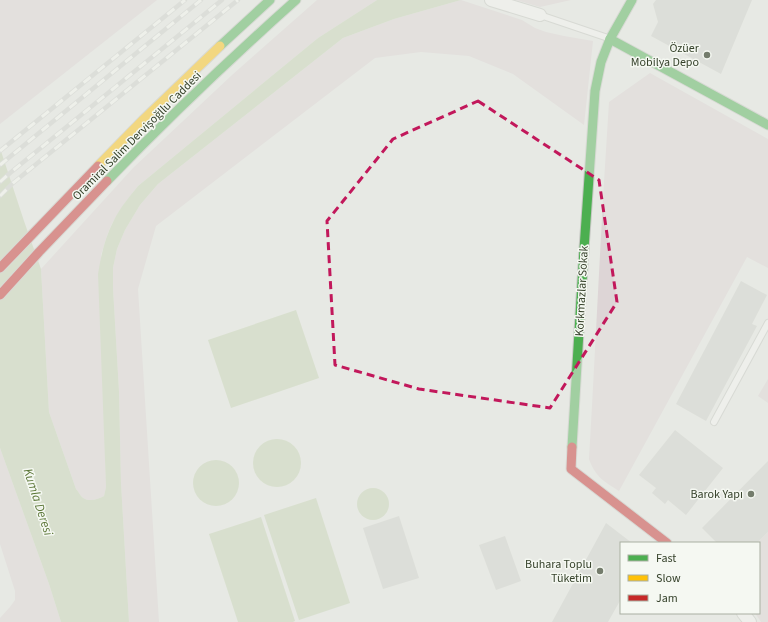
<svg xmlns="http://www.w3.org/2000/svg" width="768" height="622" font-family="'Source Sans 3',sans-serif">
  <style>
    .green { fill: #ddd5d6 }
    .water { fill: #c6d3b4 }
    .building { fill: #cfd1cc }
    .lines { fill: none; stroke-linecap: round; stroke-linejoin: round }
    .lane-casing { stroke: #c5c7c2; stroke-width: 8 }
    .street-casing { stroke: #c5c7c2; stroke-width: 14 }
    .fast-casing { stroke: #c5c7c2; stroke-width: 11 }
    .slow-casing { stroke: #c5c7c2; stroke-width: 11 }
    .jam-casing { stroke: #c5c7c2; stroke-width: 11 }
    .lane { stroke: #f5f6f3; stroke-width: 6 }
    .street { stroke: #f5f6f3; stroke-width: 12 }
    .fast { stroke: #4caf50; stroke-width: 9 }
    .slow { stroke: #ffc107; stroke-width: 9 }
    .jam { stroke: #c62828; stroke-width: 9 }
    .rail-casing { stroke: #cfd1cd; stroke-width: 4.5 }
    .rail { stroke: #f5f8f2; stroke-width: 3; stroke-dasharray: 9; stroke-linecap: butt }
    .marked { fill: none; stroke: #c2185b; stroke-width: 3; stroke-dasharray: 8 5; stroke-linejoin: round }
    .poi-dot { fill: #747c6c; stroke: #f5f8f2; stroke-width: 1.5 }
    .labels { text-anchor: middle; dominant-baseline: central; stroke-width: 3; stroke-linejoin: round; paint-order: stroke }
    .poi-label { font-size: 12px; fill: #36422b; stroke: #f5f8f2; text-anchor: end }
    .street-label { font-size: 12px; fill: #36422b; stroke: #f5f8f2 }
    .water-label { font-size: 13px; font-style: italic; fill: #5a7536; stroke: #f5f8f2 }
  </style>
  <rect width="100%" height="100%" fill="#e7e9e4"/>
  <!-- green -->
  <g class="green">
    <polygon points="0,0 157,0 0,124"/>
    <path d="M 317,0 L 377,0 L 318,38 L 138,186 C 129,197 121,208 114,220 C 108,230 105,243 101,255 L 106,487 L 104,496 C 98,499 89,503 82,497 C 80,495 78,491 76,489 L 49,412 L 41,269 L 133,168 L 232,75 Z"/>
    <polygon points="461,0 522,20 535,28 546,32 564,36 593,41 584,125 513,74 469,56 421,52 375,58 156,226 138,289 159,622 129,622 121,483 119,391 113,288 113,268 117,249 125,230 140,205 158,184 343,38 394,19"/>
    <polygon points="516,0 571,0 540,7"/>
    <path d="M 650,73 L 768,139 L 768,268 L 747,257 L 619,491 C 604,481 596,478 589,459 C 596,340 601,221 609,102 Z"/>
    <polygon points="768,379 768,403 758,396"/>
    <polygon points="0,448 49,584 61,622 0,622 0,618 10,607 15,600 15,591 0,544"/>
    <polygon points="768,532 768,622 761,622 755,613 759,613 759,543 757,543"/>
  </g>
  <!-- water -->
  <g class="water">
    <path d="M 377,0 L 461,0 L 394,19 L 343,38 L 158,184 L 140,205 L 125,230 L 117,249 L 113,268 L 113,288 L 119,391 L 121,483 L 129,622 L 61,622 L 49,584 L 0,448 L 0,148 L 24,221 L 41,269 L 49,412 L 76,489 C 78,491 80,495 82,497 C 89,503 98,499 104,496 L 106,487 L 98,274 C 101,255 105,237 114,220 C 120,208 129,197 138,186 L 318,38 Z"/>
    <polygon points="296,310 319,378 231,408 208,340"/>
    <circle cx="277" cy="463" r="24"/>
    <circle cx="216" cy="483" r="23"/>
    <circle cx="373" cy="504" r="16"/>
    <polygon points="316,498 350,603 299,620 264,515"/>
    <polygon points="261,517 295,621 293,622 238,622 209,534"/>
  </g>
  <!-- building -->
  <g class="building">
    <polygon points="656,0 752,0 721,74 651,36 658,22 653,4"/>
    <polygon points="741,281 767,295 752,324 757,326 706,421 676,404"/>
    <polygon points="675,430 723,468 686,515 668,500 665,504 652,493 656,488 639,475"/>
    <polygon points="768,461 768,532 757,543 717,543 702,528"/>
    <polygon points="399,516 419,578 383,589 363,528"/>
    <polygon points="606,523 632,543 621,543 621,599 608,622 552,622"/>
    <polygon points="505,536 521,581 496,590 479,545"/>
  </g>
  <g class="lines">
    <!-- lane casing -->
    <g class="lane-casing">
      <g id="lane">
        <polyline points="540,15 608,38"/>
        <polyline points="714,422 768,323"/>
      </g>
    </g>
    <!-- street casing -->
    <g class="street-casing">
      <g id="street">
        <polyline points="491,0 540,15"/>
        <polyline points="743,613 750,622"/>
      </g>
    </g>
    <!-- fast casing -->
    <g class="fast-casing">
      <g id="fast">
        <polyline points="610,39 768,125"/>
        <polyline points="220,46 270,0"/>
        <path d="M 107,181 C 168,118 231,58 296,0"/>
        <polyline points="572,447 584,249 595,91 601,62 610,39 632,0"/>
      </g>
    </g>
    <!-- slow casing -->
    <g class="slow-casing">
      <polyline id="slow" points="98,166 143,120 220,46"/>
    </g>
    <!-- jam casing -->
    <g class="jam-casing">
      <g id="jam">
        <polyline points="0,268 98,166"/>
        <polyline points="0,295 39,252 107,181"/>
        <polyline points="572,447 571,469 667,543"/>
      </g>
    </g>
    <!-- lane -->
    <use href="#lane" class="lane"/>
    <!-- street -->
    <use href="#street" class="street"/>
    <!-- fast -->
    <use href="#fast" class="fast"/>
    <!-- slow -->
    <use href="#slow" class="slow"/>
    <!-- jam -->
    <use href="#jam" class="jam"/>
    <!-- rail casing -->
    <g class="rail-casing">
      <g id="rail">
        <polyline points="0,151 185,0"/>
        <polyline points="0,165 201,0"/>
        <polyline points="0,182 10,173 222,0"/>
        <polyline points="0,196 13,183 238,0"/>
      </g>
    </g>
    <!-- rail -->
    <use href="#rail" class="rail"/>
  </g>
  <!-- marked area -->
  <path d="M0 0H768V622H0ZM 478,101 L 599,180 L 617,302 L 550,408 L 419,389 L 335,365 L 327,221 L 393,139 Z" fill="#e7e9e4" fill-opacity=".55" fill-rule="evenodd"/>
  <path class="marked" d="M 478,101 L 599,180 L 617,302 L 550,408 L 419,389 L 335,365 L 327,221 L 393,139 Z"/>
  <!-- markers -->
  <g class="poi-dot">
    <circle cx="707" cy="55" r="4"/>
    <circle cx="751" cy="494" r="4"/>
    <circle cx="600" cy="571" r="4"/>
  </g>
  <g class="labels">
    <!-- poi labels -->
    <g class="poi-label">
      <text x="699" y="48">Özüer<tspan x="699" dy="14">Mobilya Depo</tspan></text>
      <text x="743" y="494">Barok Yapı</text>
      <text x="592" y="564">Buhara Toplu<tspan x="592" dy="14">Tüketim</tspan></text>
    </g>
    <!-- street labels -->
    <g class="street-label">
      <text transform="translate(137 136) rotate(-45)">Oramiral Salim Dervişoğllu Caddesi</text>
      <text transform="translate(582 291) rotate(-87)">Korkmazlar Sokak</text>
    </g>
    <!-- water labels -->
    <g class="water-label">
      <text transform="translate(38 502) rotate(72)">Kumla Deresi</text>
    </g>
  </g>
  <!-- legend -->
  <rect x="620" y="542" width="140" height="72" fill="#f5f8f2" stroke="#a9afa2"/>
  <rect x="628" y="555" width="20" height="6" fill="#4caf50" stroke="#a9afa2"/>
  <text x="656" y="562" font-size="12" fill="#36422b">Fast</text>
  <rect x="628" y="575" width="20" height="6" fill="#ffc107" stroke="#a9afa2"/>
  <text x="656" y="582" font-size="12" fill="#36422b">Slow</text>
  <rect x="628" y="595" width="20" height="6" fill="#c62828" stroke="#a9afa2"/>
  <text x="656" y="602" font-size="12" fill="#36422b">Jam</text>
</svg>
